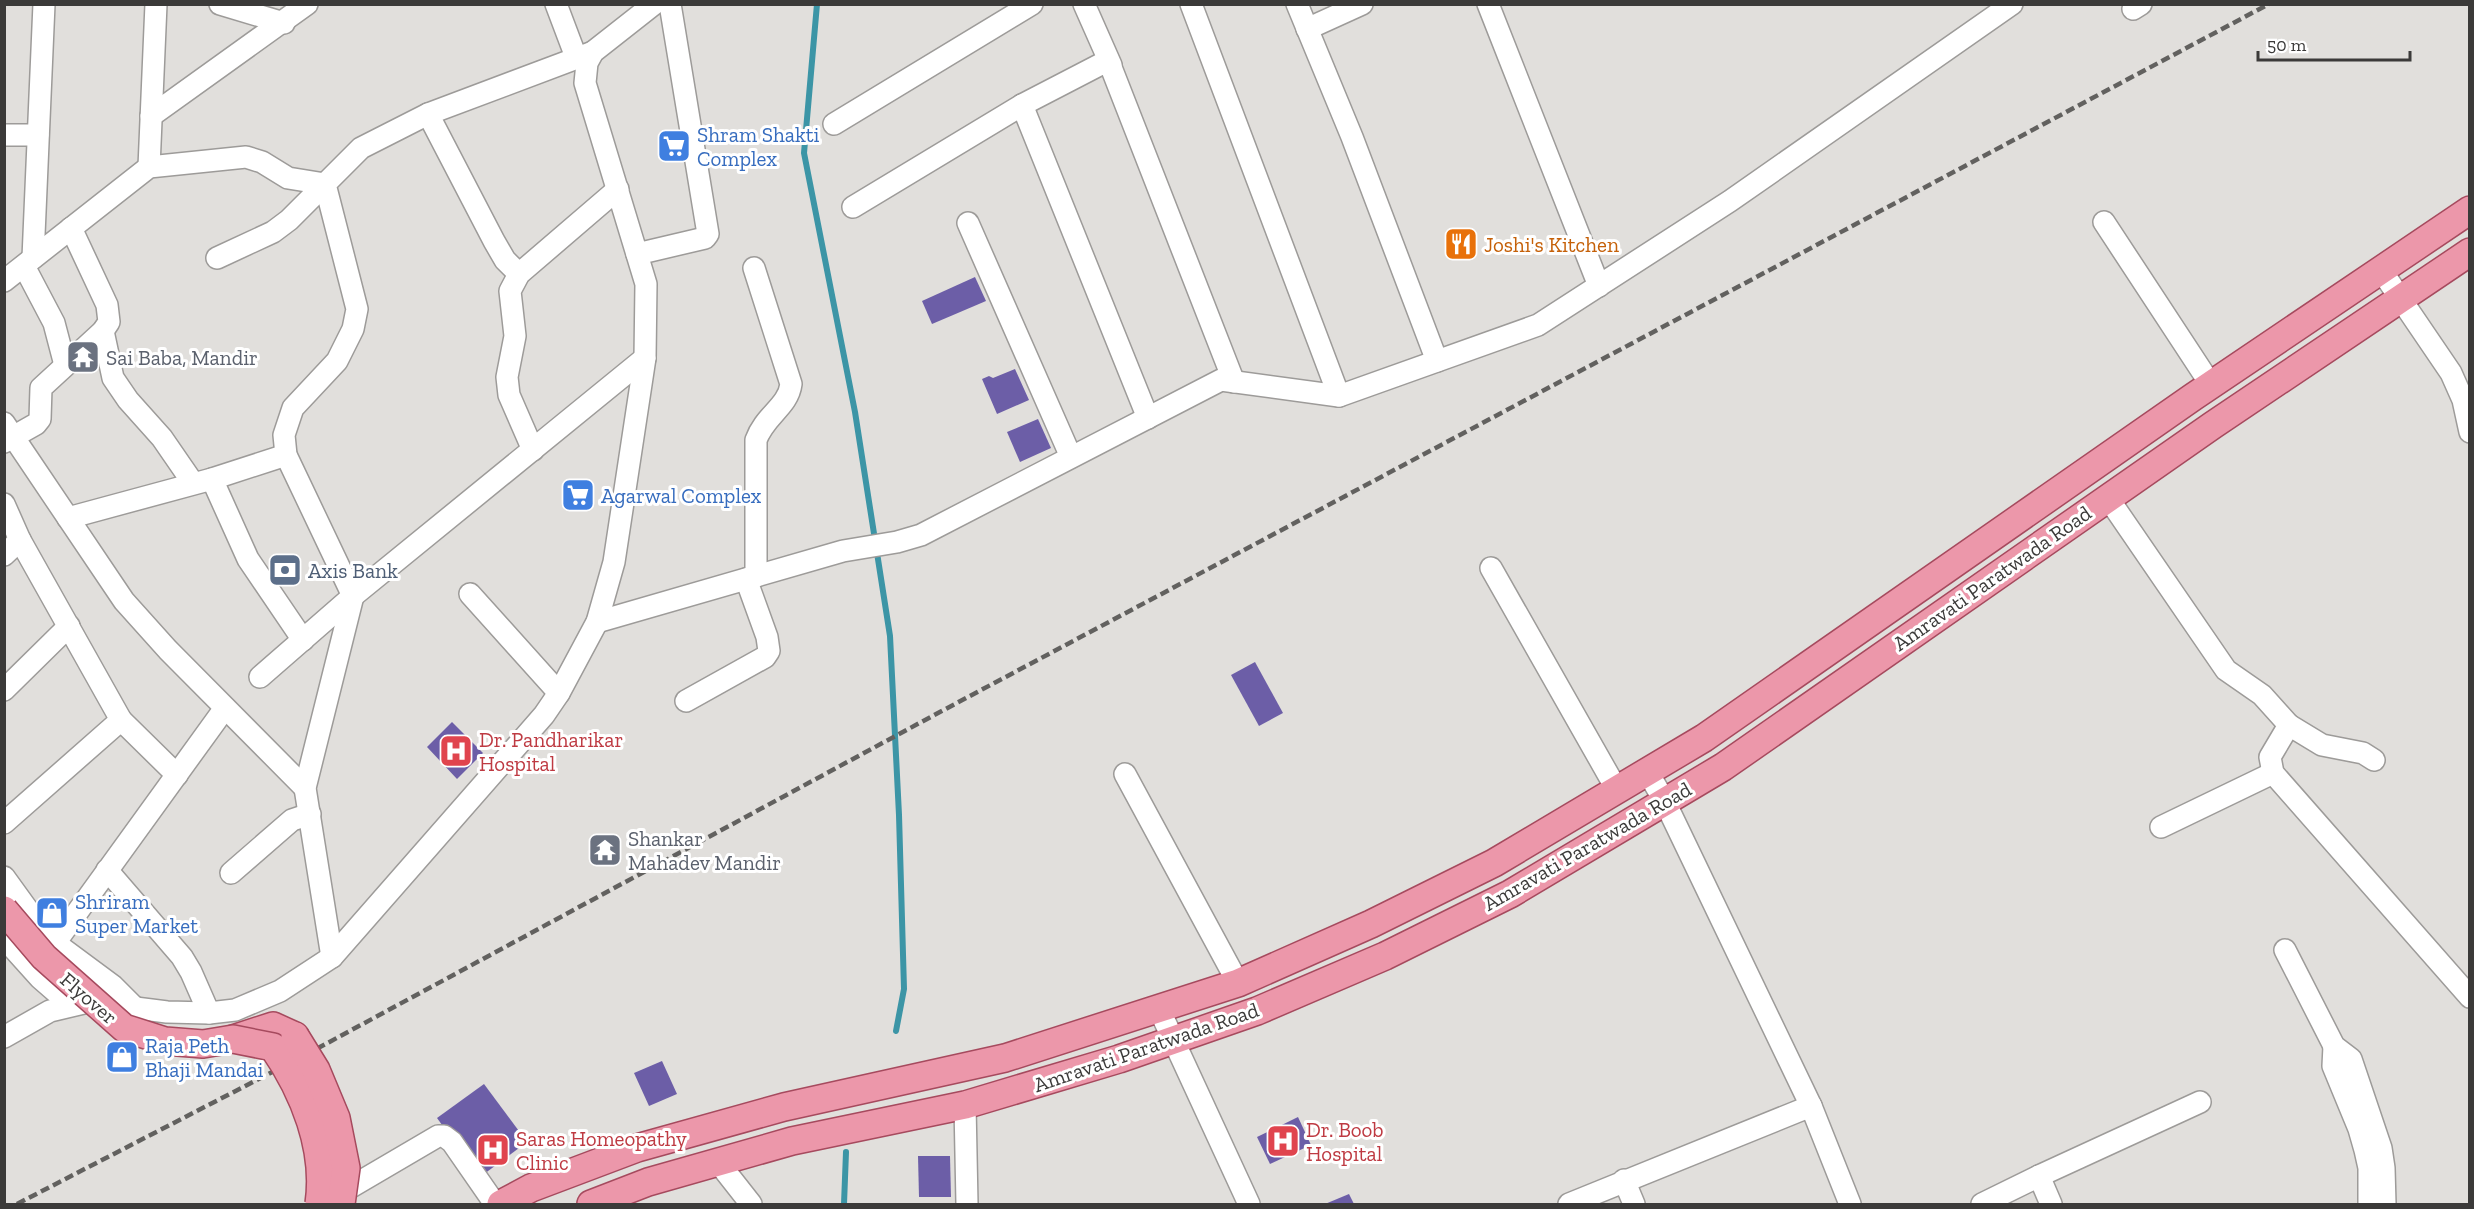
<svg xmlns="http://www.w3.org/2000/svg" width="2474" height="1209" font-family="'Zilla Slab',serif">
  <style>
    .lines { fill: none; stroke-linecap: round; stroke-linejoin: round }
    .stream { stroke: #3c95a6; stroke-width: 6 }
    .building { fill: #6c5ea7 }
    .minor-casing { stroke: #9d9b99; stroke-width: 24 }
    .major-casing { stroke: #a64a5e; stroke-width: 30 }
    .minor { stroke: #fff; stroke-width: 21 }
    .major { stroke: #ec97aa; stroke-width: 27 }
    .rail { stroke: #62615f; stroke-width: 4.5; stroke-dasharray: 9 4.5; stroke-linecap: butt }
    .major-bridge-casing { stroke: #a64a5e; stroke-width: 30; stroke-linecap: butt }
    .major-bridge { stroke: #ec97aa; stroke-width: 27 }
    .labels { text-anchor: middle; dominant-baseline: central; stroke-width: 6; stroke-linejoin: round; paint-order: stroke }
    .shop-label { font-size: 21px; fill: #366cbe; stroke: #fff; text-anchor: start }
    .food-label { font-size: 21px; fill: #c56008; stroke: #fff; text-anchor: start }
    .worship-label { font-size: 21px; fill: #5b616d; stroke: #fff; text-anchor: start }
    .service-label { font-size: 21px; fill: #4e5e75; stroke: #fff; text-anchor: start }
    .street-label { font-size: 21px; fill: #3b3a39; stroke: #fff }
    .health-label { font-size: 21px; fill: #be3a42; stroke: #fff; text-anchor: start }
  </style>
  <rect width="100%" height="100%" fill="#e1dfdc"/>
  <g class="lines">
    <!-- stream -->
    <g class="stream">
      <polyline points="817,4 804,153 855,412 890,636 899,815 904,989 896,1031"/>
      <polyline points="844,1204 846,1152"/>
    </g>
  </g>
  <!-- building -->
  <g class="building">
    <polygon points="975,277 986,301 932,324 922,301"/>
    <polygon points="1015,369 1029,400 997,414 982,379 989,376 993,378"/>
    <polygon points="1038,419 1051,448 1020,462 1007,432"/>
    <polygon points="1255,662 1283,713 1259,726 1231,675"/>
    <polygon points="452,722 483,753 457,779 427,747"/>
    <polygon points="662,1061 677,1094 649,1106 634,1073"/>
    <polygon points="484,1084 527,1142 480,1177 437,1118"/>
    <polygon points="1298,1117 1311,1145 1270,1164 1257,1137"/>
    <polygon points="918,1156 950,1156 951,1197 919,1197"/>
    <polygon points="1349,1194 1354,1204 1325,1204"/>
  </g>
  <g class="lines">
    <!-- minor casing -->
    <g class="minor-casing">
      <g id="minor">
        <polyline points="220,4 284,23"/>
        <polyline points="556,4 576,57"/>
        <polyline points="1084,4 1111,65"/>
        <polyline points="1191,4 1339,396"/>
        <polyline points="1297,4 1352,137 1437,361"/>
        <polyline points="1488,4 1599,286"/>
        <polyline points="2133,9 2141,4"/>
        <polyline points="1307,29 1362,4"/>
        <polyline points="1022,105 1148,418"/>
        <polyline points="428,114 494,241 505,260 519,274"/>
        <polyline points="151,116 307,4"/>
        <polyline points="834,124 1032,4"/>
        <polyline points="4,135 38,135"/>
        <polyline points="149,167 156,4"/>
        <polyline points="853,207 1022,105 1105,62 1109,62 1234,382"/>
        <polyline points="2104,222 2211,385"/>
        <polyline points="968,223 1071,457"/>
        <polyline points="637,254 705,238 708,234 670,4"/>
        <polyline points="33,258 44,4"/>
        <polyline points="217,258 273,232 289,220 325,184"/>
        <polyline points="24,266 54,323 65,365"/>
        <path d="M 754,268 L 791,384 C 788,407 765,415 756,440 L 756,576"/>
        <polyline points="2381,270 2451,373 2463,400 2470,432"/>
        <polyline points="4,281 149,167 246,157 262,162 288,178 325,184"/>
        <polyline points="103,331 113,378 128,400 162,438 193,483"/>
        <polyline points="4,423 124,601 168,650 305,788"/>
        <polyline points="4,442 36,424 40,419 41,388 103,331 109,322 107,305 71,228"/>
        <polyline points="533,450 509,395 507,377 515,336 510,291 519,274 618,189"/>
        <polyline points="212,479 248,559 303,640"/>
        <polyline points="2108,498 2226,670 2262,695 2289,725 2270,757 2273,773 2470,997"/>
        <polyline points="4,504 20,540 121,720 4,823"/>
        <polyline points="68,518 212,479 286,455"/>
        <polyline points="4,555 20,540"/>
        <polyline points="1491,568 1617,790"/>
        <polyline points="470,594 559,693"/>
        <polyline points="597,622 843,551 897,542 921,535 1221,380 1339,396 1538,325 1730,201 2012,4"/>
        <polyline points="260,677 353,596 645,358"/>
        <polyline points="4,690 69,626"/>
        <polyline points="686,701 765,657 769,651 767,637 746,579"/>
        <polyline points="121,720 177,775"/>
        <polyline points="2289,725 2322,745 2363,753 2374,760"/>
        <polyline points="1647,771 1665,802 1811,1106 1850,1204"/>
        <polyline points="1125,774 1238,983"/>
        <polyline points="2161,827 2273,773"/>
        <polyline points="107,870 182,957 191,972 209,1013"/>
        <polyline points="231,873 292,820 310,814"/>
        <polyline points="4,877 38,924 55,943 113,986 133,1006"/>
        <polyline points="4,938 40,978 71,1005"/>
        <polyline points="55,943 225,708"/>
        <polyline points="2285,950 2334,1046 2351,1059 2381,1148 2384,1168 2385,1204"/>
        <polyline points="332,957 305,788 353,596 286,455 284,435 293,408 337,361 353,329 357,309 325,184 361,148 428,114 593,52"/>
        <polyline points="1159,1009 1249,1204"/>
        <polyline points="4,1037 50,1011 88,1002 167,1012 209,1013 235,1010 280,991 332,957 544,715 559,693 597,622 614,562 645,358 646,284 585,83 587,63 593,52 654,4"/>
        <polyline points="2334,1046 2333,1066 2359,1129 2365,1150 2369,1168 2369,1204"/>
        <polyline points="965,1105 967,1204"/>
        <polyline points="718,1162 751,1204"/>
        <polyline points="2039,1176 2051,1204"/>
        <polyline points="1624,1180 1634,1204"/>
        <polyline points="334,1197 438,1136 444,1136 452,1142 495,1204"/>
        <polyline points="1569,1204 1811,1106"/>
        <polyline points="1982,1204 2039,1176 2200,1102"/>
      </g>
    </g>
    <!-- major casing -->
    <g class="major-casing">
      <g id="major">
        <polyline points="233,1039 273,1026 295,1036"/>
        <polyline points="501,1204 531,1188 637,1148 784,1107 1005,1058 1238,983 1371,924 1494,863 1704,738 2193,397 2470,210"/>
        <polyline points="591,1204 648,1182 792,1141 965,1105 1119,1059 1257,1011 1385,956 1510,894 1723,767 2213,425 2470,252"/>
      </g>
    </g>
    <!-- minor -->
    <use href="#minor" class="minor"/>
    <!-- major -->
    <use href="#major" class="major"/>
    <!-- rail -->
    <polyline class="rail" points="17,1204 309,1053 938,713 2269,4"/>
    <!-- major-bridge casing -->
    <g class="major-bridge-casing">
      <g id="major-bridge">
        <path d="M 4,910 L 44,957 L 124,1028 L 165,1041 L 203,1044 L 233,1039 L 273,1047 C 304,1092 327,1149 319,1204"/>
        <polyline points="295,1036 316,1070 336,1118 346,1168 341,1204"/>
      </g>
    </g>
    <!-- major-bridge -->
    <use href="#major-bridge" class="major-bridge"/>
  </g>
  <!-- icons -->
  <defs>
    <g id="supermarket-square" transform="scale(1.725)"><rect x="-9" y="-9" width="18" height="18" rx="4" fill="#3f7fe0" stroke="#fff"/><path d="M-6-5.5h2.5l.6 2H6L4.5 2H-2.5L-4.4-4H-6ZM-1.5 3.2a1.3 1.3 0 1 0 .1 0ZM3 3.2a1.3 1.3 0 1 0 .1 0Z" fill="#fff"/></g>
    <g id="restaurant-square" transform="scale(1.725)"><rect x="-9" y="-9" width="18" height="18" rx="4" fill="#e8710a" stroke="#fff"/><path d="M-5-6h1v4h1v-4h1v4h1v-4h1v5L-1.5 .5V6h-2V.5L-5-1ZM5-6V6H3V1.5H1.5Q1.5-4 5-6Z" fill="#fff"/></g>
    <g id="temple-square" transform="scale(1.725)"><rect x="-9" y="-9" width="18" height="18" rx="4" fill="#6b7280" stroke="#fff"/><path d="M0-6L5-2H3V0L6.5 2.5H4V6H1.5V3h-3V6H-4V2.5H-6.5L-3 0V-2H-5Z" fill="#fff"/></g>
    <g id="bank-square" transform="scale(1.725)"><rect x="-9" y="-9" width="18" height="18" rx="4" fill="#5c6f8a" stroke="#fff"/><path d="M-6-4H6V4H-6ZM0-2.3a2.3 2.3 0 1 0 0 4.6a2.3 2.3 0 1 0 0-4.6Z" fill="#fff"/></g>
    <g id="hospital-square" transform="scale(1.725)"><rect x="-9" y="-9" width="18" height="18" rx="4" fill="#e0444e" stroke="#fff"/><path d="M-5-5h3v3.5h4V-5h3V5h-3V1.5h-4V5h-3Z" fill="#fff"/></g>
    <g id="shop-square" transform="scale(1.725)"><rect x="-9" y="-9" width="18" height="18" rx="4" fill="#3f7fe0" stroke="#fff"/><path d="M-5-2.5h2.3a2.7 3.5 0 0 1 5.4 0H5L5.5 6h-11ZM-1.5-2.5h3a1.5 2.3 0 0 0-3 0Z" fill="#fff"/></g>
  </defs>
  <g fill-rule="evenodd">
    <use href="#supermarket-square" x="674" y="146"/>
    <use href="#restaurant-square" x="1461" y="244"/>
    <use href="#temple-square" x="83" y="357"/>
    <use href="#supermarket-square" x="578" y="495"/>
    <use href="#bank-square" x="285" y="570"/>
    <use href="#hospital-square" x="456" y="751"/>
    <use href="#temple-square" x="605" y="850"/>
    <use href="#shop-square" x="52" y="913"/>
    <use href="#shop-square" x="122" y="1057"/>
    <use href="#hospital-square" x="1283" y="1141"/>
    <use href="#hospital-square" x="493" y="1150"/>
  </g>
  <g class="labels">
    <!-- shop labels -->
    <g class="shop-label">
      <text x="697" y="134">Shram Shakti<tspan x="697" dy="24">Complex</tspan></text>
      <text x="601" y="495">Agarwal Complex</text>
      <text x="75" y="901">Shriram<tspan x="75" dy="24">Super Market</tspan></text>
      <text x="145" y="1045">Raja Peth<tspan x="145" dy="24">Bhaji Mandai</tspan></text>
    </g>
    <!-- food labels -->
    <g class="food-label">
      <text x="1484" y="244">Joshi's Kitchen</text>
    </g>
    <!-- worship labels -->
    <g class="worship-label">
      <text x="106" y="357">Sai Baba, Mandir</text>
      <text x="628" y="838">Shankar<tspan x="628" dy="24">Mahadev Mandir</tspan></text>
    </g>
    <!-- service labels -->
    <g class="service-label">
      <text x="308" y="570">Axis Bank</text>
    </g>
    <!-- street labels -->
    <g class="street-label">
      <text transform="translate(1992 578) rotate(-35)">Amravati Paratwada Road</text>
      <text transform="translate(1587 846) rotate(-30)">Amravati Paratwada Road</text>
      <text transform="translate(89 998) rotate(41)">Flyover</text>
      <text transform="translate(1146 1047) rotate(-19)">Amravati Paratwada Road</text>
    </g>
    <!-- health labels -->
    <g class="health-label">
      <text x="479" y="739">Dr. Pandharikar<tspan x="479" dy="24">Hospital</tspan></text>
      <text x="1306" y="1129">Dr. Boob<tspan x="1306" dy="24">Hospital</tspan></text>
      <text x="516" y="1138">Saras Homeopathy<tspan x="516" dy="24">Clinic</tspan></text>
    </g>
  </g>
  <!-- border -->
  <rect width="2474" height="1209" fill="none" stroke="#3b3a39" stroke-width="12"/>
  <!-- scale -->
  <path d="M2258 51v9h152v-9" fill="none" stroke="#3b3a39" stroke-width="3"/>
  <text x="2267" y="51" font-size="18" fill="#3b3a39" stroke="#ffffff" stroke-width="4.5" paint-order="stroke">50 m</text>
</svg>
